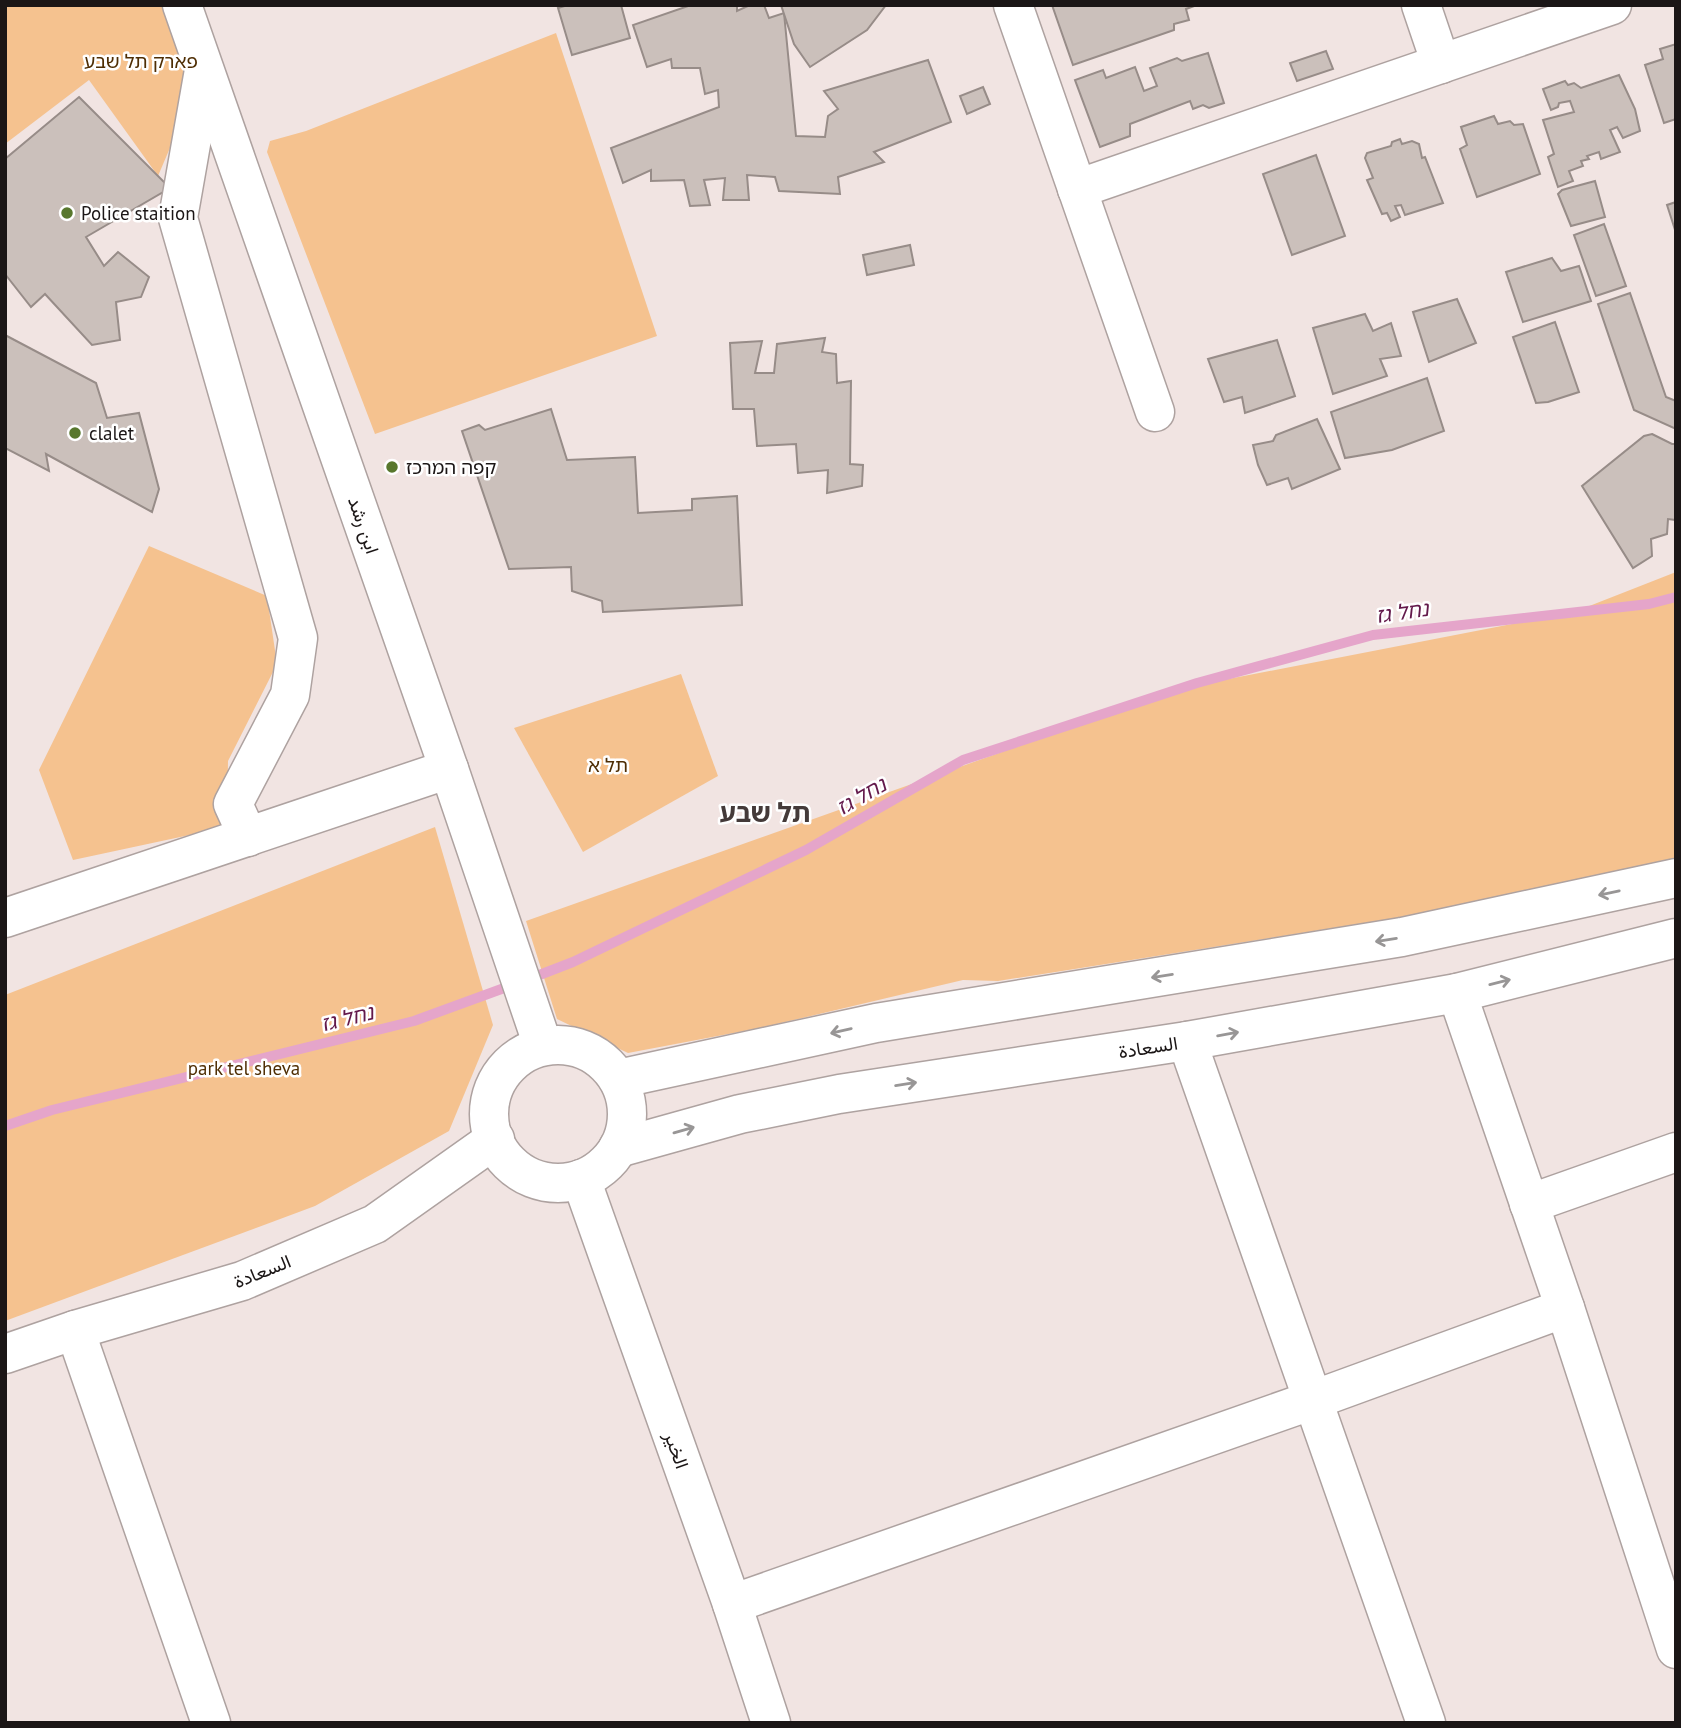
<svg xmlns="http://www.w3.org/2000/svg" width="1681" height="1728" font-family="'PT Sans',Vazirmatn,'Noto Sans Hebrew',sans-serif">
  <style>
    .green { fill: #f5c28f }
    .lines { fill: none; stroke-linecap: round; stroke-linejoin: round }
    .stream { stroke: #e5a5ca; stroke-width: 10 }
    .building { fill: #cbc0bb; stroke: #978c88; stroke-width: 2 }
    .minor-casing { stroke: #aea2a0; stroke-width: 41 }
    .minor { stroke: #fff; stroke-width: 38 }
    .oneway { stroke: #989696 }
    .poi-dot { fill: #58772d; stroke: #fff; stroke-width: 2.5 }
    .labels { text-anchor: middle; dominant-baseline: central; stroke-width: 5; stroke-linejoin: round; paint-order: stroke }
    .park-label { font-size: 19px; fill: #4f2e04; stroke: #fff }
    .poi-label { font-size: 19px; fill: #1b1616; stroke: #fff; text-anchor: start }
    .street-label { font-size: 19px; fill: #1b1616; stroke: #fff }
    .water-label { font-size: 21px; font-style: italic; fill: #63194b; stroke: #fff }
    .district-label { font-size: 26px; font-weight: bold; fill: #443a39; stroke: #fff }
  </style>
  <rect width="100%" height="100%" fill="#f1e4e2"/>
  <!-- green -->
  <g class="green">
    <polygon points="5,5 171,5 204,68 158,176 89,80 5,144"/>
    <polygon points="556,33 657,336 375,434 267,152 270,141 306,131"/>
    <polygon points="149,546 267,596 277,664 228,761 227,827 73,860 39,770"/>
    <polygon points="1676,572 1676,868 1510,900 998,981 963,980 760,1028 628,1053 557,1019 526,921 1182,688 1574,612"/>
    <polygon points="681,674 718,776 583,852 514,728"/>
    <polygon points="435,827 493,1025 449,1131 315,1206 5,1321 5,995"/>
  </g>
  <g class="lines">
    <!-- stream -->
    <g class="stream">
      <polyline points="529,979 573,962 806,850 963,760 1197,683 1373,635 1649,604 1676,597"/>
      <polyline points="5,1126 52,1110 414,1021 515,984"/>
    </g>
  </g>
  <!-- building -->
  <g class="building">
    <polygon points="568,5 621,5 630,38 572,55 558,8"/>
    <polygon points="691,5 737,5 737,11 750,5 764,5 769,18 784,13 796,136 825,137 828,116 838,109 824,91 928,60 951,122 874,152 884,162 838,177 840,194 779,191 775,177 747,175 749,200 723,200 725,178 704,180 710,205 690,206 684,180 651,181 651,170 623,183 611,148 719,107 718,90 705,94 700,68 672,68 671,59 647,67 633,25"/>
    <polygon points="781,5 886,5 867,30 810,67 794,44"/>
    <polygon points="1052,5 1197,5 1186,9 1189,20 1174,24 1174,30 1073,65"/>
    <polygon points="1676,44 1676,119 1664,123 1645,65 1663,59 1660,49"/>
    <polygon points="1326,51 1333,69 1297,81 1290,63"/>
    <polygon points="1208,53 1224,103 1209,108 1203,105 1193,109 1190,101 1130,124 1130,136 1100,147 1075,80 1103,70 1106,78 1135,67 1144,91 1157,86 1150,68 1177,58 1182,61"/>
    <polygon points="1619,75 1635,109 1640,131 1623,138 1617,127 1610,130 1620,152 1601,159 1599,152 1587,156 1589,159 1581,161 1583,166 1569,171 1573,181 1558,187 1548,157 1554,154 1543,120 1574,112 1570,101 1559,103 1558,107 1551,110 1543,89 1565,81 1568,85 1574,83 1581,88"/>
    <polygon points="983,87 990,104 967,114 960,96"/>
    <polygon points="79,97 170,188 86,237 104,266 118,252 149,277 141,297 116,302 120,340 92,345 45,294 31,307 5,274 5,159"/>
    <polygon points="1494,116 1498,124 1510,121 1514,125 1523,124 1540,174 1477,197 1460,149 1467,145 1461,127"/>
    <polygon points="1400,139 1402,144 1412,141 1419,144 1422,158 1425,157 1443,203 1405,215 1401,205 1395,206 1400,217 1391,221 1387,213 1382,214 1367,180 1373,178 1365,158 1367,153 1391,146 1392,142"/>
    <polygon points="1316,155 1345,236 1292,255 1263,174"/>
    <polygon points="1595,181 1605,217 1571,226 1558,194 1562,190"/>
    <polygon points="1676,202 1676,233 1667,205"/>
    <polygon points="1604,224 1626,286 1596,296 1574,235"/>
    <polygon points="910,245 914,265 867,275 863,255"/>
    <polygon points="1552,258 1561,271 1579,266 1591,301 1523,322 1506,272"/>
    <polygon points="1630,293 1666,397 1676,401 1676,429 1634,410 1598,304"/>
    <polygon points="1457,299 1476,343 1429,362 1413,312"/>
    <polygon points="1365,314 1373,331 1391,323 1401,356 1380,359 1387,376 1333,394 1313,328"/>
    <polygon points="1555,322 1579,392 1548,402 1536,403 1513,337"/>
    <polygon points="5,335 96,383 107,418 139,413 159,489 152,512 46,454 49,471 5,448"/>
    <polygon points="825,338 822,352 836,354 837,383 851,381 850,464 863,465 862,486 827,493 828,470 798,473 796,444 757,446 754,409 733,409 730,343 762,341 755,373 774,373 777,344"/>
    <polygon points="1277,340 1295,396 1245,413 1242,397 1224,402 1208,359"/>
    <polygon points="1427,378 1444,431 1392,450 1345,458 1331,412"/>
    <polygon points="551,409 567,460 635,457 638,513 692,510 692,499 737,496 742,605 603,612 602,601 572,591 571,567 509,569 462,431 479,425 485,430"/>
    <polygon points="1317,419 1340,469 1292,489 1288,478 1267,485 1258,465 1253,445 1273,441 1276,435"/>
    <polygon points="1652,434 1672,444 1676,444 1676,520 1668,519 1667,534 1651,539 1652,556 1633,568 1582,486 1644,436"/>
  </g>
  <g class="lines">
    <!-- minor casing -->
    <g class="minor-casing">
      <g id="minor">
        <polyline points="182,5 449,769 543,1046"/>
        <polyline points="1013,5 1155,412"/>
        <polyline points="1421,5 1441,64"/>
        <polyline points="204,70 178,218 298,638 290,695 233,804 248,837"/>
        <polyline points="1077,189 1612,5"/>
        <polyline points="5,918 449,769"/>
        <polyline points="1457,993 1565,1308 1676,1649"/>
        <polyline points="1187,1041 1426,1723"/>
        <circle cx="558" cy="1114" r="69"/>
        <polyline points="618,1079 876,1023 1402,937 1676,878"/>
        <polyline points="618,1148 740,1114 839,1094 1187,1041 1457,993 1676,938"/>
        <polyline points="581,1179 732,1604 771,1723"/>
        <polyline points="1529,1204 1676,1152"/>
        <polyline points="75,1330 211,1723"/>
        <polyline points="5,1354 75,1330 242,1281 375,1224 495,1139"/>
        <polyline points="732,1604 1313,1400 1565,1308"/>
      </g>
    </g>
    <!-- minor -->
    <use href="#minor" class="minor"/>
  </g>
  <!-- one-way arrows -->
  <defs><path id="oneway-shaft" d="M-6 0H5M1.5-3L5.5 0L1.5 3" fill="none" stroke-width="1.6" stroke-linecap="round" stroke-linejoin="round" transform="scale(1.75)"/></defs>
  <g class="oneway">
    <use href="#oneway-shaft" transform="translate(1609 893) rotate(168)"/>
    <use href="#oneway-shaft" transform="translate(1386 940) rotate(171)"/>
    <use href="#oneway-shaft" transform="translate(1162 976) rotate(171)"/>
    <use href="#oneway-shaft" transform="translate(1500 982) rotate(-14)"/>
    <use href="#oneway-shaft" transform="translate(841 1031) rotate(167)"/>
    <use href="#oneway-shaft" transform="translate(1228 1034) rotate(-10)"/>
    <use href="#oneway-shaft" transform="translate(906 1084) rotate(-9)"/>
    <use href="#oneway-shaft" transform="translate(684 1130) rotate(-16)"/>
  </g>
  <!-- markers -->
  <g class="poi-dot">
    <circle cx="67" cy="213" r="7"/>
    <circle cx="75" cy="433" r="7"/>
    <circle cx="392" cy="467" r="7"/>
  </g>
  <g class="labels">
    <!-- park labels -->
    <g class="park-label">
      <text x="141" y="61">פארק תל שבע</text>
      <text x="608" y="765">תל א</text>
      <text x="244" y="1068">park tel sheva</text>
    </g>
    <!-- poi labels -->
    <g class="poi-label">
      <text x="81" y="213">Police staition</text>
      <text x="89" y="433">clalet</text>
      <text x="406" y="467">קפה המרכז</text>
    </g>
    <!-- street labels -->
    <g class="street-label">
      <text transform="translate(364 525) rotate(71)">ابن رشد</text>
      <text transform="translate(1148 1047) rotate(-9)">السعادة</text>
      <text transform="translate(262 1271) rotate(-22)">السعادة</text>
      <text transform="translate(677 1450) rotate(70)">الخير</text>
    </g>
    <!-- water labels -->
    <g class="water-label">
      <text transform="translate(1402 612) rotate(-8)">נחל גז</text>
      <text transform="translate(861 796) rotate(-30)">נחל גז</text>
      <text transform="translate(347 1018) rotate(-14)">נחל גז</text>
    </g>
    <!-- district labels -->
    <g class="district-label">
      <text x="765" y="812">תל שבע</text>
    </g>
  </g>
  <!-- border -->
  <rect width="1681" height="1728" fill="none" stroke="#1b1616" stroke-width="14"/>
</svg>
